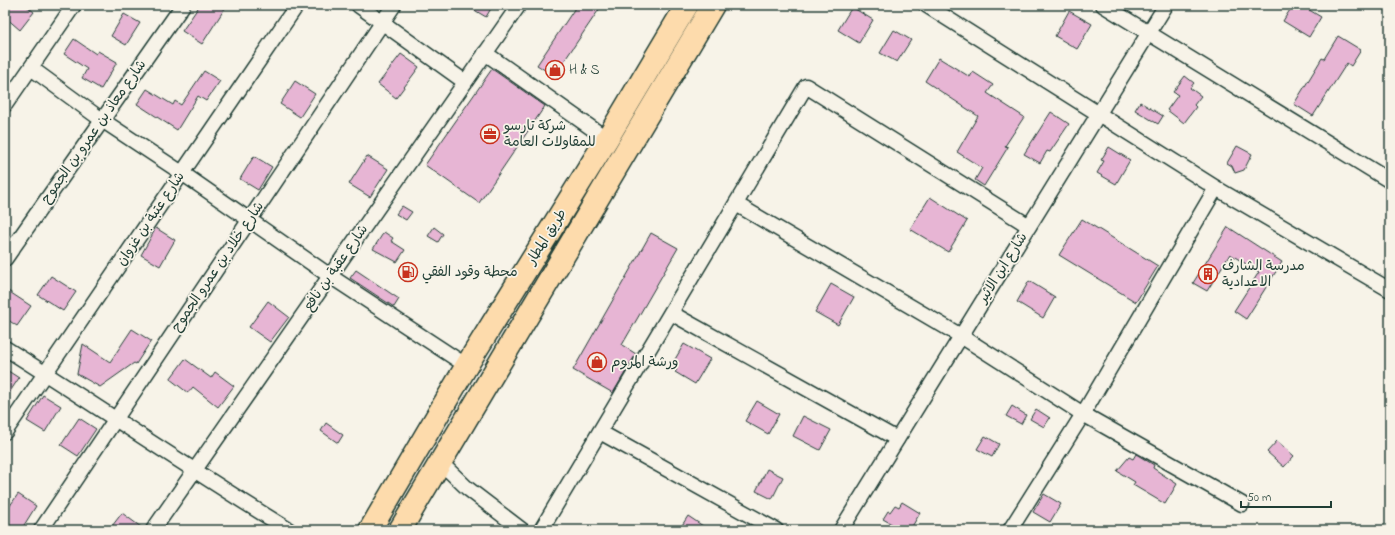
<svg xmlns="http://www.w3.org/2000/svg" width="1395" height="535" font-family="'Indie Flower','Playpen Sans Arabic',sans-serif">
  <style>
    .building { fill: #e7b5d4; stroke: #1f3d34 }
    .lines { fill: none; stroke-linecap: round; stroke-linejoin: round }
    .minor-casing { stroke: #1f3d34; stroke-width: 17 }
    .trunk-casing { stroke: #1f3d34; stroke-width: 25 }
    .minor { stroke: #f7f3e8; stroke-width: 14 }
    .trunk { stroke: #fddbac; stroke-width: 22 }
    .labels { text-anchor: middle; dominant-baseline: central; stroke-width: 3.5; stroke-linejoin: round; paint-order: stroke }
    .poi-label { font-size: 14px; fill: #1f3d34; stroke: #f7f3e8; text-anchor: start }
    .street-label { font-size: 14px; fill: #1f3d34; stroke: #f7f3e8 }
  </style>
  <rect width="100%" height="100%" fill="#f7f3e8"/>
  <filter id="ink" filterUnits="userSpaceOnUse"><feTurbulence type="fractalNoise" baseFrequency=".025" numOctaves="2"/><feDisplacementMap in="SourceGraphic" scale="8" xChannelSelector="R" yChannelSelector="G"/><feConvolveMatrix kernelMatrix="1 2 1 2 8 2 1 2 1" color-interpolation-filters="sRGB"/></filter>
  <g filter="url(#ink)">
    <!-- building -->
    <g class="building">
      <polygon points="5,5 25,5 34,12 20,30 5,17"/>
      <polygon points="200,5 227,5 202,44 182,31"/>
      <polygon points="466,5 493,5 486,17"/>
      <polygon points="577,5 602,5 554,76 537,65"/>
      <polygon points="1293,5 1301,5 1321,17 1309,37 1283,21"/>
      <polygon points="852,7 873,20 859,43 838,30"/>
      <polygon points="1069,11 1092,24 1077,49 1055,36"/>
      <polygon points="124,14 140,23 126,45 111,36"/>
      <polygon points="894,30 911,40 897,62 880,53"/>
      <polygon points="1338,36 1361,50 1351,66 1347,63 1313,116 1294,104 1313,73 1322,58 1324,59"/>
      <polygon points="74,39 96,54 98,51 117,62 101,89 82,78 87,69 64,54"/>
      <polygon points="401,54 419,67 396,98 378,84"/>
      <polygon points="939,58 970,77 973,72 993,85 987,93 1024,117 1005,146 1008,147 984,186 975,180 982,168 957,152 978,116 925,81"/>
      <polygon points="492,69 545,106 479,203 425,165"/>
      <polygon points="204,71 220,81 206,101 198,96 177,130 137,104 147,89 173,105 175,101 181,105"/>
      <polygon points="1185,76 1194,83 1190,88 1201,96 1194,105 1196,107 1184,123 1167,110 1178,95 1173,92"/>
      <polygon points="295,81 315,94 300,117 280,104"/>
      <polygon points="1140,102 1163,116 1158,124 1135,110"/>
      <polygon points="1051,112 1069,124 1050,152 1047,151 1040,163 1024,154"/>
      <polygon points="1237,146 1252,154 1244,170 1235,173 1232,166 1227,163"/>
      <polygon points="1109,147 1130,160 1116,184 1097,173 1104,161 1101,160"/>
      <polygon points="254,156 272,167 258,190 240,179"/>
      <polygon points="367,156 388,169 370,197 349,184"/>
      <polygon points="930,197 967,221 948,252 910,229"/>
      <polygon points="402,206 412,212 406,220 396,214"/>
      <polygon points="1082,219 1158,266 1136,302 1059,255"/>
      <polygon points="434,227 443,234 438,242 428,236"/>
      <polygon points="1228,227 1282,262 1246,319 1234,311 1259,272 1230,254 1207,291 1193,283"/>
      <polygon points="156,228 175,240 160,266 141,255"/>
      <polygon points="384,232 393,238 391,241 405,250 397,262 373,249"/>
      <polygon points="651,233 678,248 622,345 636,354 613,393 573,370"/>
      <polygon points="356,270 399,299 394,307 350,278"/>
      <polygon points="51,276 76,292 63,311 38,295"/>
      <polygon points="1029,281 1055,297 1043,318 1017,302"/>
      <polygon points="831,284 854,297 838,325 815,312"/>
      <polygon points="5,289 31,306 17,326 5,318"/>
      <polygon points="268,301 289,317 270,342 249,327"/>
      <polygon points="132,329 151,341 136,364 134,363 100,387 77,374 83,344 110,362"/>
      <polygon points="684,344 710,359 695,384 675,372 677,370 671,366"/>
      <polygon points="185,359 211,378 215,372 234,386 218,407 193,387 188,393 170,379"/>
      <polygon points="5,369 19,378 5,399"/>
      <polygon points="43,395 61,406 45,432 27,421"/>
      <polygon points="757,401 779,414 768,434 745,421"/>
      <polygon points="1012,406 1026,415 1021,424 1006,416"/>
      <polygon points="1036,409 1050,418 1044,427 1030,419"/>
      <polygon points="803,416 831,430 820,450 793,436"/>
      <polygon points="79,418 96,429 78,456 61,445"/>
      <polygon points="326,423 343,435 338,443 321,431"/>
      <polygon points="985,436 999,444 992,457 977,449"/>
      <polygon points="1277,441 1294,456 1284,467 1267,452"/>
      <polygon points="1136,454 1154,465 1153,468 1177,484 1165,504 1133,485 1135,482 1117,471 1129,457 1133,459"/>
      <polygon points="767,469 783,477 772,499 756,491"/>
      <polygon points="18,494 36,506 21,530 11,530 5,526 5,513"/>
      <polygon points="1044,494 1061,504 1050,522 1033,512"/>
      <polygon points="902,502 920,513 910,530 902,530 883,519 888,511 890,512 895,505 899,507"/>
      <polygon points="122,513 145,530 109,530"/>
      <polygon points="688,516 709,530 679,530"/>
    </g>
    <g class="lines">
      <!-- minor casing -->
      <g class="minor-casing">
        <g id="minor">
          <polyline points="358,5 465,82"/>
          <polyline points="926,5 1216,188 1390,290"/>
          <polyline points="1103,5 1390,181"/>
          <polyline points="485,53 607,139"/>
          <polyline points="31,68 102,120 182,173 330,276 467,366"/>
          <polyline points="5,105 74,5"/>
          <polyline points="736,204 961,336 1083,414 1242,504"/>
          <polyline points="5,259 183,5"/>
          <polyline points="671,313 897,439"/>
          <path d="M 5,348 C 100,408 193,471 289,530"/>
          <polyline points="5,432 297,5"/>
          <polyline points="600,432 776,530"/>
          <polyline points="440,462 467,488 522,530"/>
          <polyline points="41,530 394,5"/>
          <polyline points="153,530 519,5"/>
          <polyline points="541,530 806,86 1029,226"/>
          <polyline points="841,530 1166,5"/>
          <polyline points="1010,530 1083,414 1216,188"/>
        </g>
      </g>
      <!-- trunk casing -->
      <g class="trunk-casing">
        <g id="trunk">
          <polyline points="370,530 473,355 607,139 687,5"/>
          <polyline points="400,530 713,5"/>
        </g>
      </g>
      <!-- minor -->
      <use href="#minor" class="minor"/>
      <!-- trunk -->
      <use href="#trunk" class="trunk"/>
    </g>
  </g>
  <!-- icons -->
  <defs>
    <g id="shop-ring" transform="scale(1)"><circle r="9.5" fill="#f7f3e8" stroke="#c8321e" stroke-width="1.5"/><path d="M-5-2.5h2.3a2.7 3.5 0 0 1 5.4 0H5L5.5 6h-11ZM-1.5-2.5h3a1.5 2.3 0 0 0-3 0Z" fill="#c8321e"/></g>
    <g id="office-ring" transform="scale(1)"><circle r="9.5" fill="#f7f3e8" stroke="#c8321e" stroke-width="1.5"/><path d="M-6-3h4V-5.5h4V-3h4V5H-6ZM-1-4.5V-3h2v-1.5ZM-6 0V1H6V0Z" fill="#c8321e"/></g>
    <g id="fuel-ring" transform="scale(1)"><circle r="9.5" fill="#f7f3e8" stroke="#c8321e" stroke-width="1.5"/><path d="M-5.5-6h7V0h2V4h1.3V-2.5L3-4.5l.8-.8L6-3V5H2.5V1h-1V6h-7ZM-4.2-4.7v3.2H.2V-4.7Z" fill="#c8321e"/></g>
    <g id="building-ring" transform="scale(1)"><circle r="9.5" fill="#f7f3e8" stroke="#c8321e" stroke-width="1.5"/><path d="M-4-6H4V6H1V3H-1V6H-4ZM-2.5-4.3h1.7v1.8h-1.7ZM.8-4.3h1.7v1.8H.8ZM-2.5-1h1.7V.8h-1.7ZM.8-1h1.7V.8H.8Z" fill="#c8321e"/></g>
  </defs>
  <g fill-rule="evenodd">
    <use href="#shop-ring" x="555" y="70"/>
    <use href="#office-ring" x="490" y="134"/>
    <use href="#fuel-ring" x="408" y="272"/>
    <use href="#building-ring" x="1208" y="274"/>
    <use href="#shop-ring" x="597" y="362"/>
  </g>
  <g class="labels">
    <!-- poi labels -->
    <g class="poi-label">
      <text x="569" y="70">H &amp; S</text>
      <text x="504" y="126">شركة تارسو<tspan x="504" dy="16">للمقاولات العامة</tspan></text>
      <text x="1222" y="266">مدرسة الشارف<tspan x="1222" dy="16">الاعدادية</tspan></text>
      <text x="422" y="272">محطة وقود الفقي</text>
      <text x="611" y="362">ورشة المروم</text>
    </g>
    <!-- street labels -->
    <g class="street-label">
      <text transform="translate(94 132) rotate(-55)">شارع معاذ بن عمرو بن الجموح</text>
      <text transform="translate(151 219) rotate(-56)">شارع عتبة بن غزوان</text>
      <text transform="translate(547 237) rotate(-58)">طريق المطار</text>
      <text transform="translate(218 267) rotate(-56)">شارع خلاد بن عمرو الجموح</text>
      <text transform="translate(336 268) rotate(-55)">شارع عقبة بن نافع</text>
      <text transform="translate(1003 268) rotate(-58)">شارع ابن الاثير</text>
    </g>
  </g>
  <!-- margin -->
  <rect width="1395" height="535" fill="none" stroke="#f7f3e8" stroke-width="20"/>
  <rect x="10" y="10" width="1375" height="515" fill="none" stroke="#1f3d34" stroke-width="1.5" filter="url(#ink)"/>
  <!-- scale -->
  <path d="M1241 501v6h90v-6" fill="none" stroke="#1f3d34" stroke-width="2"/>
  <text x="1247" y="501" font-size="12" fill="#1f3d34" stroke="#f7f3e8" stroke-width="3" paint-order="stroke">50 m</text>
</svg>
